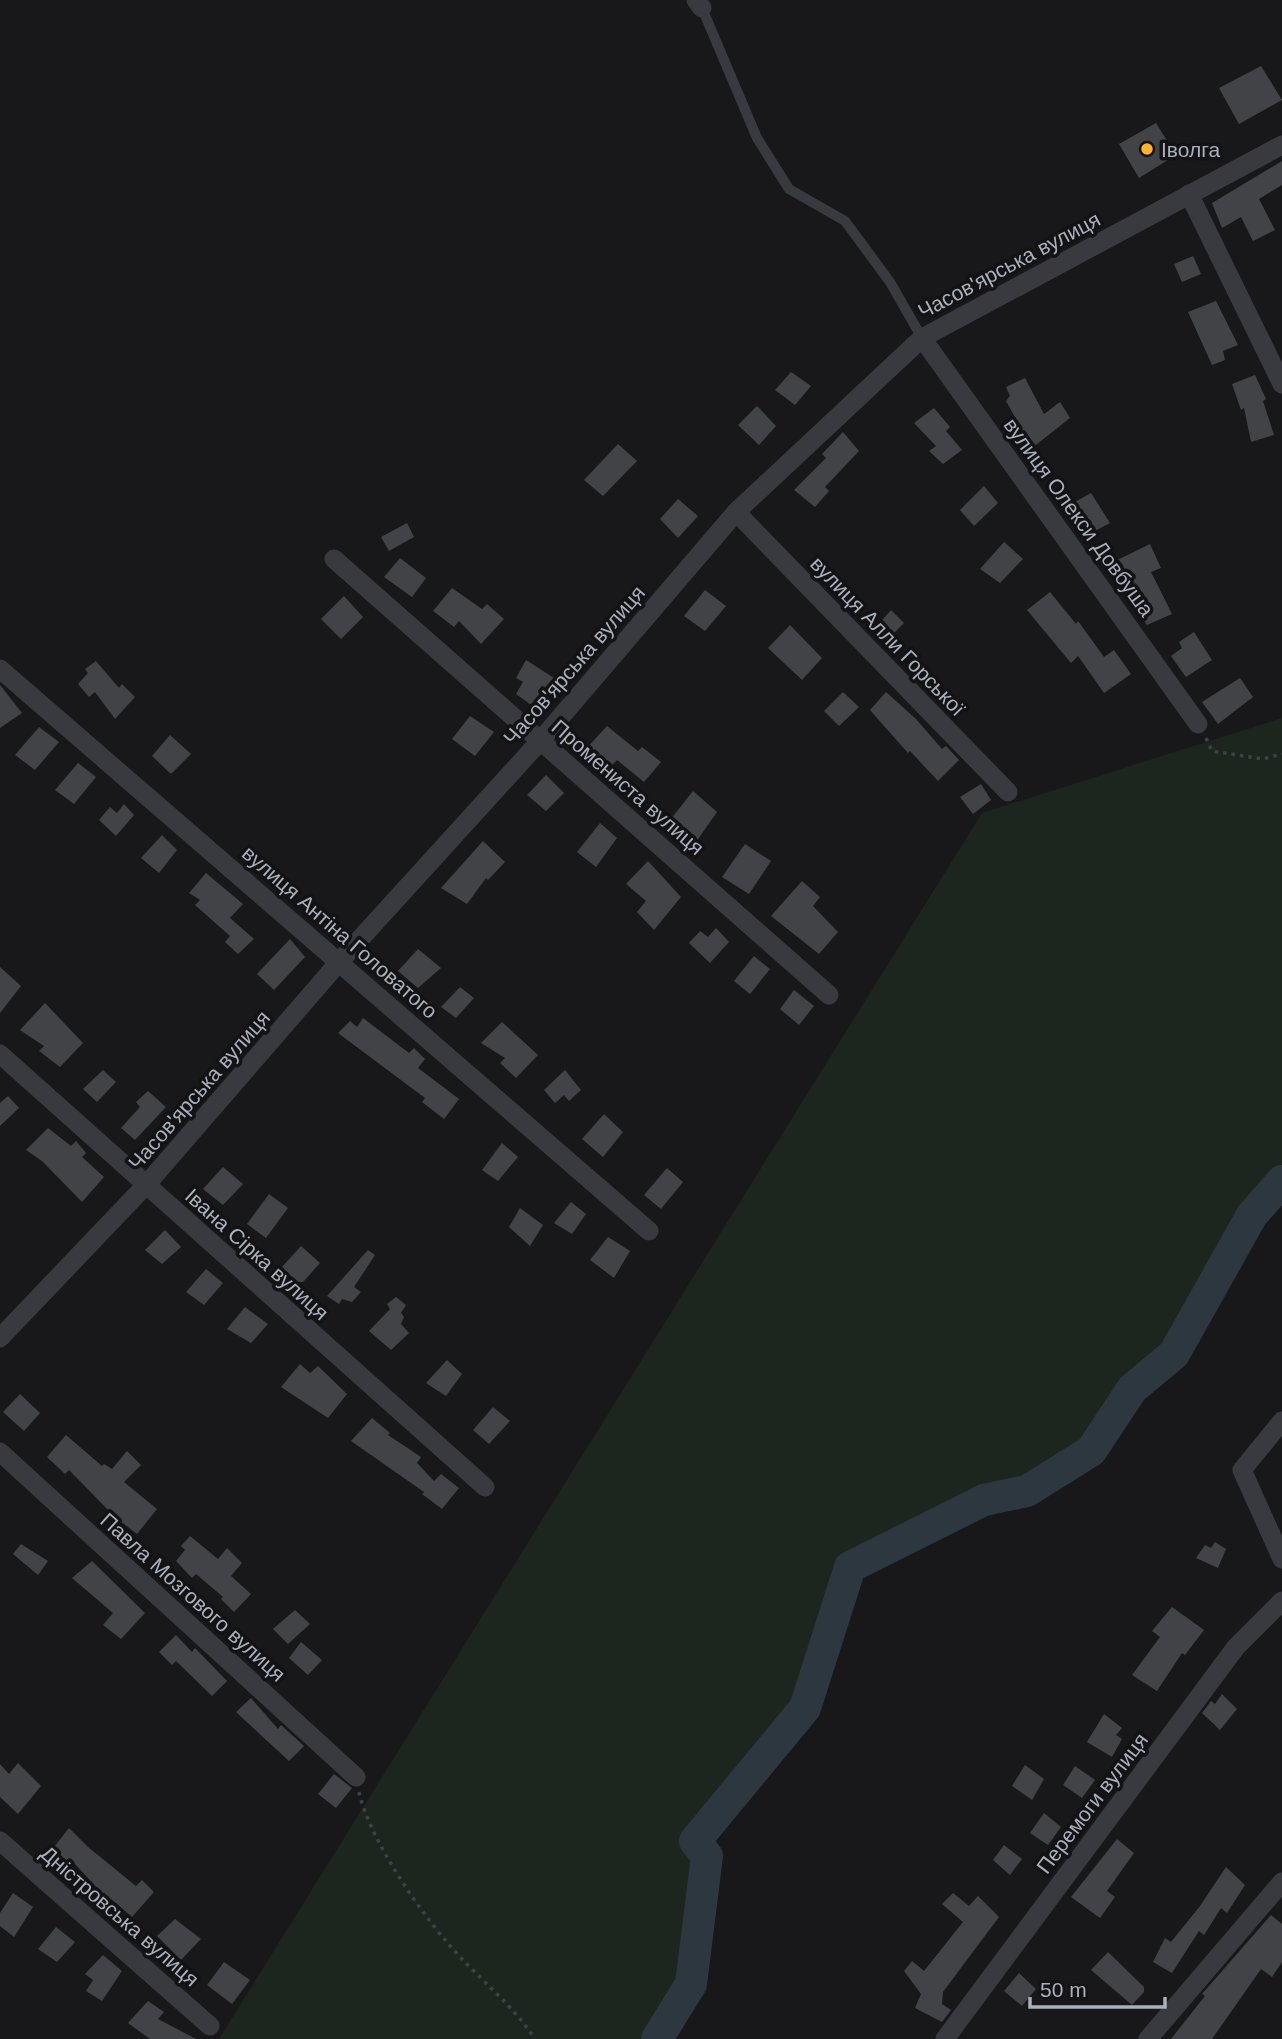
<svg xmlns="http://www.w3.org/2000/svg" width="1282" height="2039" font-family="Helvetica,sans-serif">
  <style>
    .green { fill: #1d261e }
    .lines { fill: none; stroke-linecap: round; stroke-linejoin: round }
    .river { stroke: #2c3740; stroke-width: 32 }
    .building { fill: #424347 }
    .path { stroke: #3e4147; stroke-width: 3.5; stroke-dasharray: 3.5 5; stroke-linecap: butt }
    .lane { stroke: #383a40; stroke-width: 10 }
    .street { stroke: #383a40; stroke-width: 19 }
    .poi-dot { fill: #ffb52b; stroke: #131315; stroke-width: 2.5 }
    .labels { text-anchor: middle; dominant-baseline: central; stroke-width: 7; stroke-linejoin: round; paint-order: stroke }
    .poi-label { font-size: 21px; fill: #a9afbb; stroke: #131315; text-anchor: start }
    .street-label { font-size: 21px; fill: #a9afbb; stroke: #131315 }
  </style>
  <rect width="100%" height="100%" fill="#18181a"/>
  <!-- green -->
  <polygon class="green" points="1282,718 1282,1181 1252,1215 1174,1354 1132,1389 1091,1451 1027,1491 984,1500 850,1567 805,1708 695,1841 707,1856 691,1984 657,2039 219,2039 982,813"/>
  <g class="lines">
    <!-- river -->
    <polyline class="river" points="657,2039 691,1984 707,1856 695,1841 805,1708 850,1567 984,1500 1027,1491 1091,1451 1132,1389 1174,1354 1252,1215 1282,1181"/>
  </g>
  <!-- building -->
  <g class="building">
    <polygon points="1261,66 1282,100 1239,124 1219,88"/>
    <polygon points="1156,123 1176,155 1139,178 1119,144"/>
    <polygon points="1282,161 1282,185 1259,199 1275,230 1253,241 1241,217 1222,228 1212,203"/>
    <polygon points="1193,256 1201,274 1182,282 1174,264"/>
    <polygon points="1216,301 1238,345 1223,351 1225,360 1212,365 1188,312"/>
    <polygon points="791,372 811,386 795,405 775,390"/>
    <polygon points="1255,375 1266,399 1263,401 1274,435 1251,442 1244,408 1241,410 1232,384"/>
    <polygon points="1025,378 1044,414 1060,402 1070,418 1032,448 1006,401 1010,396 1006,387"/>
    <polygon points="757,406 776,426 759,445 738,425"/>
    <polygon points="934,408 950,427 946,431 962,450 943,464 929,451 936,446 914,423"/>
    <polygon points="843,432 859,451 825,487 829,491 815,507 794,490 826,458 822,454"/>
    <polygon points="618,444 637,461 603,496 584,480"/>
    <polygon points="984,486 998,503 974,526 960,510"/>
    <polygon points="1091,493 1110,523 1087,535 1066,507"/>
    <polygon points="678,499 698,516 678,538 660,519"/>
    <polygon points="407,523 414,537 389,551 381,537"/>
    <polygon points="1004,542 1023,559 1000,583 980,569"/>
    <polygon points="1150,544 1161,568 1151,572 1172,614 1147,625 1107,565"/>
    <polygon points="400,558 426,578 412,597 384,577"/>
    <polygon points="452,588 482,609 487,604 504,619 481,644 459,621 454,627 433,611"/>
    <polygon points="705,590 726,606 705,631 684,616"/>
    <polygon points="1050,592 1076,624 1078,621 1104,657 1114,650 1131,674 1104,693 1078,656 1071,663 1027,610"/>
    <polygon points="344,596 363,617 341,639 321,619"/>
    <polygon points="891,610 904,623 887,640 876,627"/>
    <polygon points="790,625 822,658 802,680 768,648"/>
    <polygon points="1194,632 1212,660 1186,677 1171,656 1182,648 1179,642"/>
    <polygon points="526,660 554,678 534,707 516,694 523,682 516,678"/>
    <polygon points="96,661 119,688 122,684 135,697 115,719 95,692 89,697 78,684 88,673 85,669"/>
    <polygon points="1240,678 1253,697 1218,724 1202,702"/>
    <polygon points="0,685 22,713 0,728"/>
    <polygon points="843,692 859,707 839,726 824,711"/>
    <polygon points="886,692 916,719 942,749 946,746 959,760 938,781 910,751 908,753 870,710"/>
    <polygon points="470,716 494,732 475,756 452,739"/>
    <polygon points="607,726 638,751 642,747 661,762 644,782 617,760 606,771 585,750"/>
    <polygon points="39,727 59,742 35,770 15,755"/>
    <polygon points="170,735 191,754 171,774 152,756"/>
    <polygon points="78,763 96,777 74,804 55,790"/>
    <polygon points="546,775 564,793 546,811 527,795"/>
    <polygon points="981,784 991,800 973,814 960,797"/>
    <polygon points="693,791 717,812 696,842 670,820"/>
    <polygon points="124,804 134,815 116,836 99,820 110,807 117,813"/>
    <polygon points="600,823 617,838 596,867 577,852"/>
    <polygon points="162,835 177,850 159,873 141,858"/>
    <polygon points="483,841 505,862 488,880 486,878 467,904 441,888"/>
    <polygon points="745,844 771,861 749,894 722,877"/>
    <polygon points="648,861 681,897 654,930 637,912 646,901 626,884"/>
    <polygon points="206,873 243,904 230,918 254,939 238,954 225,942 230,936 195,905 200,900 189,893"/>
    <polygon points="802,881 820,897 813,906 838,932 819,954 771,916"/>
    <polygon points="716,928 729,942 710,963 689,943 700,931 708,937"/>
    <polygon points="290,939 305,957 274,990 257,974"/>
    <polygon points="418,949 441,968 418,988 398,971"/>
    <polygon points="754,956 770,969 750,994 734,981"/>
    <polygon points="0,967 21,986 0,1013"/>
    <polygon points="460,987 474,998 456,1018 441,1007"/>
    <polygon points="794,990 814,1006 799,1025 780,1009"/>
    <polygon points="45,1003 83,1043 60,1067 39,1051 44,1046 20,1030"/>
    <polygon points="363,1018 409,1053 414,1048 425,1059 418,1068 459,1099 444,1119 422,1102 425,1098 338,1033 350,1021 357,1027"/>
    <polygon points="502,1022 538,1055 516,1078 500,1063 505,1058 481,1043"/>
    <polygon points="103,1070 116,1082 97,1102 83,1089"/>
    <polygon points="565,1070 581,1090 569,1101 564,1095 555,1103 544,1090"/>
    <polygon points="148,1091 166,1107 135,1140 121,1128 140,1107 136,1102"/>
    <polygon points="8,1096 19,1108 0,1126 0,1103"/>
    <polygon points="604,1114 623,1132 603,1157 582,1139"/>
    <polygon points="48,1128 71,1146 76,1141 86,1153 82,1157 104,1177 82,1202 42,1161 26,1150"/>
    <polygon points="502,1143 518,1157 498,1181 482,1170"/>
    <polygon points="223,1167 243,1184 223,1205 203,1189"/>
    <polygon points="667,1168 683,1182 661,1209 644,1195"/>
    <polygon points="269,1194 288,1208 266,1238 247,1224"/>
    <polygon points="571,1202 586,1214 572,1234 554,1223"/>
    <polygon points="520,1208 543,1225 530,1246 509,1227"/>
    <polygon points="165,1230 181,1247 162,1264 145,1250"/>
    <polygon points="608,1237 630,1251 614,1278 590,1260"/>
    <polygon points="301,1246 320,1263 303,1282 297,1282 282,1267"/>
    <polygon points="368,1250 375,1255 354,1287 361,1292 352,1302 342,1299 339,1304 327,1296"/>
    <polygon points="206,1269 223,1283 204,1305 186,1292"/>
    <polygon points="396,1297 406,1305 401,1313 404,1317 401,1324 409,1333 391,1350 369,1331 390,1309 387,1304"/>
    <polygon points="245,1307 268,1324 251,1343 227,1329"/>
    <polygon points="447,1360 462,1374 446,1396 426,1383"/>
    <polygon points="300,1364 310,1373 318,1366 347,1394 328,1418 281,1387"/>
    <polygon points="20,1394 40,1413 24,1431 3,1412"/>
    <polygon points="493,1407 510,1421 489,1444 473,1430"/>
    <polygon points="372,1418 390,1433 388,1435 421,1457 417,1463 434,1481 441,1474 459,1488 442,1509 422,1494 424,1492 351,1441"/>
    <polygon points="66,1435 102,1466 104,1464 112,1469 127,1451 141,1465 124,1482 157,1509 137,1534 115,1517 69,1470 65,1474 47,1457"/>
    <polygon points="190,1536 218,1559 227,1548 242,1563 231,1576 251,1594 234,1612 221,1599 223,1597 196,1574 192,1578 176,1561 185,1550 181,1546"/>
    <polygon points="1215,1542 1226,1549 1218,1568 1196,1558 1205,1545 1211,1548"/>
    <polygon points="21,1544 48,1561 38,1575 13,1554"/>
    <polygon points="92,1561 145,1613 121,1639 103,1625 113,1613 72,1578"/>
    <polygon points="1172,1607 1204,1630 1185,1655 1182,1653 1157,1691 1132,1675 1160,1637 1152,1631"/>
    <polygon points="295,1610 310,1624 288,1644 273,1629"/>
    <polygon points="176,1635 192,1652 195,1648 227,1681 212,1696 176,1661 172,1665 159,1652"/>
    <polygon points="301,1642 322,1660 308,1675 289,1658"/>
    <polygon points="1222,1694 1237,1709 1220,1730 1202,1713 1211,1701 1215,1704"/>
    <polygon points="251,1698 278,1729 281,1725 304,1746 289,1761 236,1712"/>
    <polygon points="1104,1714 1122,1728 1116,1735 1122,1739 1112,1757 1087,1742"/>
    <polygon points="18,1763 41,1786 18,1814 0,1797 0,1764 9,1774"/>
    <polygon points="1025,1765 1044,1779 1032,1800 1012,1786"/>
    <polygon points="1075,1766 1095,1780 1082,1798 1063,1785"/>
    <polygon points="334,1774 352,1788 336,1808 318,1794"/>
    <polygon points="1044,1813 1061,1827 1048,1845 1030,1833"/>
    <polygon points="69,1828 88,1847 136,1886 142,1880 154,1892 132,1917 111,1899 110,1902 74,1863 71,1867 50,1852"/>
    <polygon points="1117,1839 1134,1853 1107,1891 1115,1897 1100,1918 1071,1897"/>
    <polygon points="1004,1845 1022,1859 1010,1875 993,1860"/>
    <polygon points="1226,1867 1245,1885 1227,1913 1221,1908 1204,1935 1199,1931 1172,1973 1153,1962 1165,1938 1171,1942 1200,1906"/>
    <polygon points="13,1893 33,1907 14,1937 0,1926 0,1913"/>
    <polygon points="953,1893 969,1906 978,1896 999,1917 943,1992 942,2004 951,2010 942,2022 915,2008 921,1994 904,1971 912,1961 924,1971 963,1922 942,1904"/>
    <polygon points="1271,1915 1282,1924 1282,1962 1272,1977 1261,1969 1212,2039 1171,2039 1205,1996 1202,1994"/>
    <polygon points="175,1919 201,1939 181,1960 157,1936"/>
    <polygon points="56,1927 75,1942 57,1962 38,1949"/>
    <polygon points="1108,1952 1144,1987 1144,1992 1132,2005 1091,1970"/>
    <polygon points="103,1955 122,1971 102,2001 86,1991 93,1980 85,1974"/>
    <polygon points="224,1962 250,1980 232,2004 207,1985"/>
    <polygon points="1019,1973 1036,1989 1022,2006 1004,1991"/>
    <polygon points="148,2001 164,2012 158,2019 196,2039 150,2039 128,2023"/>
  </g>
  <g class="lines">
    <!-- path -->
    <g class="path">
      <polyline points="1206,738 1212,751 1263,759 1282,754"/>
      <path d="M 359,1792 C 370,1842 427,1923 463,1960 C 488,1986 515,2009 535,2039"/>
    </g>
    <!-- lane -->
    <polyline class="lane" points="702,8 757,138 789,189 845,221 890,282 922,338"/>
    <!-- street -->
    <g class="street">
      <polyline points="696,0 702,8"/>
      <polyline points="1189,194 1282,384"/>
      <polyline points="922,338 1198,724"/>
      <polyline points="736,512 1008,792"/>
      <polyline points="334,559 829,995"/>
      <polyline points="0,669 649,1231"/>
      <polyline points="0,1054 485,1487"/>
      <polyline points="0,1338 146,1185 340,961 541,740 736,512 922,338 1282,145"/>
      <polyline points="1282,1421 1242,1470 1282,1559"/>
      <polyline points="0,1452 356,1777"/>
      <polyline points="0,1841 210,2026"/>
      <polyline points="945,2039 1236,1647 1282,1601"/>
      <polyline points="1148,2039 1282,1882"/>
    </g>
  </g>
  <!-- markers -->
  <circle class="poi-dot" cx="1147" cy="149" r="7"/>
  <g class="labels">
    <!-- poi labels -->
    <g class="poi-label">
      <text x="1161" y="149">Іволга</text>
    </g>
    <!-- street labels -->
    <g class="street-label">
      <text transform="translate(1009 265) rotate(-28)">Часов'ярська вулиця</text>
      <text transform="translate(1079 517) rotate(54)">вулиця Олекси Довбуша</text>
      <text transform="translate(888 636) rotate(46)">вулиця Алли Горської</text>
      <text transform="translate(574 665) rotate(-49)">Часов'ярська вулиця</text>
      <text transform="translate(628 787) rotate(41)">Промениста вулиця</text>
      <text transform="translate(340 932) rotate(41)">вулиця Антіна Головатого</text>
      <text transform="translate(199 1090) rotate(-49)">Часов'ярська вулиця</text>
      <text transform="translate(257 1254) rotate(42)">Івана Сірка вулиця</text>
      <text transform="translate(193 1597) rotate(42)">Павла Мозгового вулиця</text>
      <text transform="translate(1092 1803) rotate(-53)">Перемоги вулиця</text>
      <text transform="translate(120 1916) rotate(41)">Дністровська вулиця</text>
    </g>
  </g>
  <!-- scale -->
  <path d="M1030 1997v10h135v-10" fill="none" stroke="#a9afbb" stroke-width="3.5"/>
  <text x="1040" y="1997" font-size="21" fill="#a9afbb" stroke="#131315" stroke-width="5" paint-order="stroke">50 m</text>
</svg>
